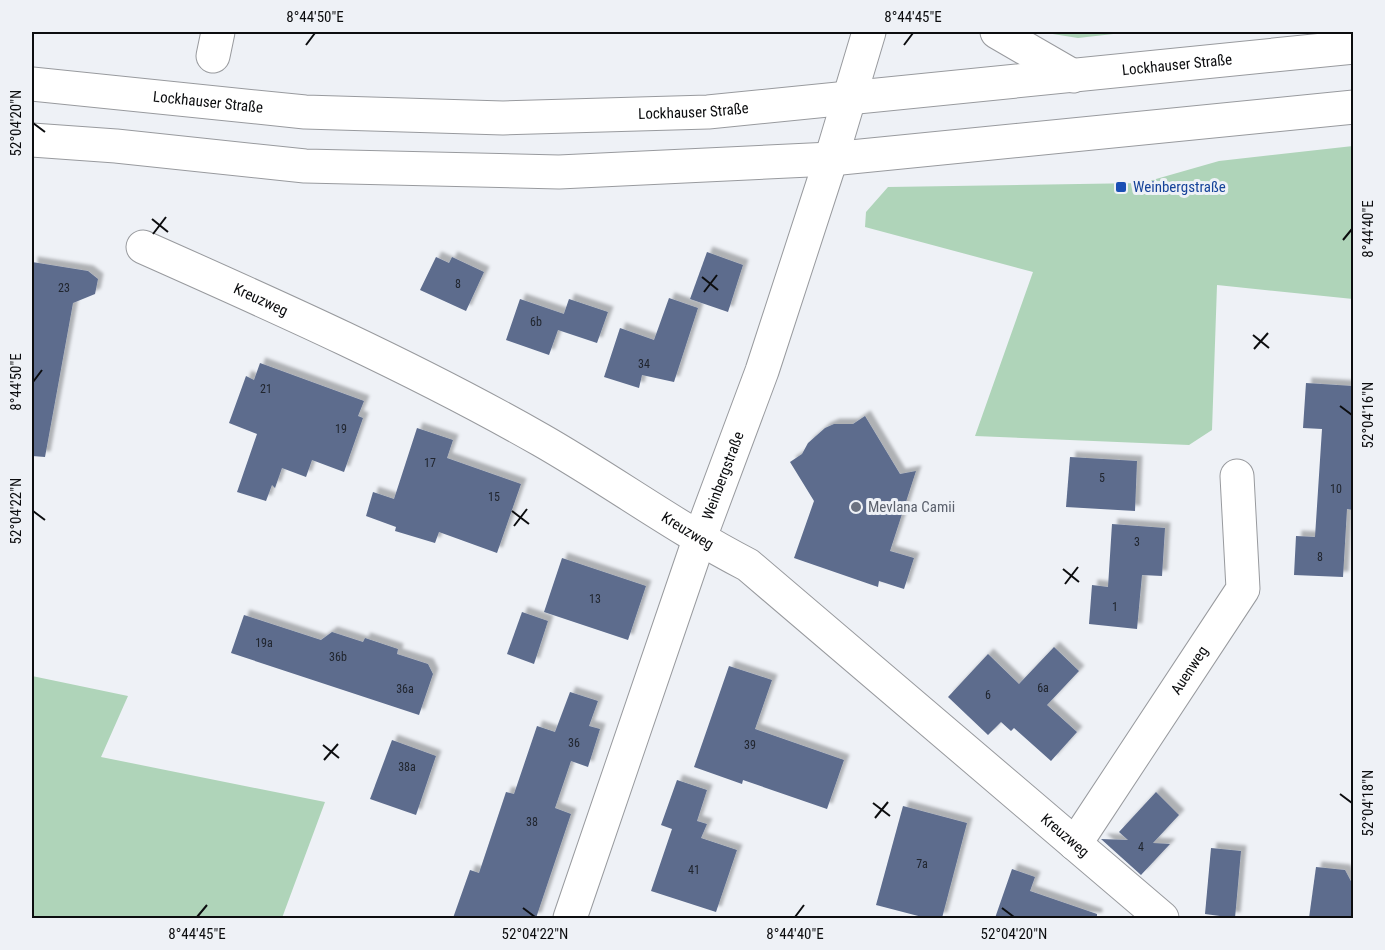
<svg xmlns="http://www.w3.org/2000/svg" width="1385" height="950" font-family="'Roboto Condensed',sans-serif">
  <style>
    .green { fill: #afd4b9 }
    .building { fill: #5d6c8d; filter: url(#shadow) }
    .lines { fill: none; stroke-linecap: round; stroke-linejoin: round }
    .street-casing { stroke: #989a9e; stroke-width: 35 }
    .secondary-casing { stroke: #989a9e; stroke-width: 35 }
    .street { stroke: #fff; stroke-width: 33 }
    .secondary { stroke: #fff; stroke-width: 33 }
    .ticks { fill: none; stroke: #0c0d0f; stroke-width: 2 }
    .transit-dot { fill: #1a4fb4; stroke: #eef1f6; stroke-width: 2 }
    .worship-dot { fill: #6b7280; stroke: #eef1f6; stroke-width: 2 }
    .labels { text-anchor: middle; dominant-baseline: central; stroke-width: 6; stroke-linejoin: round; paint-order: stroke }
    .number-label { font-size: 12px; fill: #20252e }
    .street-label { font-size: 15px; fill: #0c0d0f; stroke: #eef1f6 }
    .transit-label { font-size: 15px; fill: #164399; stroke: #eef1f6; text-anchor: start }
    .worship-label { font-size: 15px; fill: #5b616d; stroke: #eef1f6; text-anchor: start }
    .neatline { fill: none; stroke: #0c0d0f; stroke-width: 2 }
    .ticks-label { font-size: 15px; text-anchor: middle; fill: #0c0d0f }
  </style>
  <defs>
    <filter id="shadow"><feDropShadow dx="5.5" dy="-5.5" stdDeviation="1.5" flood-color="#0004"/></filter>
  </defs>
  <rect width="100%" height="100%" fill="#eef1f6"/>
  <!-- green -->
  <g class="green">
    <polygon points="1040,32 1131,32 1078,38"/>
    <polygon points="1353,146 1353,299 1217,285 1212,430 1189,445 975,436 1033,272 865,227 866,212 888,187 1142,183 1219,161"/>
    <polygon points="32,676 128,696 101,757 325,802 282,918 32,918"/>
  </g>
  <!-- building -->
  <g class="building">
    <polygon points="707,252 743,265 728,312 690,299"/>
    <polygon points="436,257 449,263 452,257 484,272 466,311 420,290"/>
    <polygon points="32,262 88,271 98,279 95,294 73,303 45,457 32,456"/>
    <polygon points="669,298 698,308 674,382 642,375 639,388 604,377 620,328 654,340"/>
    <polygon points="520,299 564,314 559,328 569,299 608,312 597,343 558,330 549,355 506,340"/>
    <polygon points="260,363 364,401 358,416 363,418 344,472 312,460 306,477 282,468 275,488 272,485 266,501 237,492 257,434 229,423 246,376 254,380"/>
    <polygon points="1306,383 1353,386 1353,510 1347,509 1343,577 1294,575 1296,536 1315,537 1322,429 1303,428"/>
    <polygon points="865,416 900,474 916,471 890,551 914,558 904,589 879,581 878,587 794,558 814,501 790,462 802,454 808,443 825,428 834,424 853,424"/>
    <polygon points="417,428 453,440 447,458 521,484 497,553 439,532 435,543 395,531 396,527 366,516 373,492 394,499"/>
    <polygon points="1070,457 1137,461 1135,511 1066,507"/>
    <polygon points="1112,524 1165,528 1162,576 1142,575 1137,629 1089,624 1092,585 1108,587"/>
    <polygon points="562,558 646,586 628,640 544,612"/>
    <polygon points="522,612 548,621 534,664 507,654"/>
    <polygon points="244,615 321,640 332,632 363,642 365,638 398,649 397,654 428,664 433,674 419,715 231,653"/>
    <polygon points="1054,647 1079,671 1047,705 1077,732 1051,761 1014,728 1011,731 1001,722 988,735 948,697 988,654 1019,684"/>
    <polygon points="729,666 772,680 755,729 844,760 827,809 743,780 742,784 694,767"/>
    <polygon points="570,692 598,701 589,726 600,729 588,767 571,761 555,808 571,814 536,918 453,918 470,870 479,873 506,792 514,794 537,726 555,732"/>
    <polygon points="392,740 436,756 416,815 370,799"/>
    <polygon points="677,780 707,790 697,821 707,824 701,838 737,850 716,912 651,891 672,829 661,825"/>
    <polygon points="1156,792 1179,815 1153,843 1170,844 1141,875 1101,839 1128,840 1119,832"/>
    <polygon points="903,806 967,823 942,918 926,918 876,905"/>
    <polygon points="1211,848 1241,851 1235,918 1205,914"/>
    <polygon points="1316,867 1345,870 1353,885 1353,918 1309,918"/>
    <polygon points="1012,869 1035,877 1030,891 1097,914 1097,918 995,918"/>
  </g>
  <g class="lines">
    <!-- street casing -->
    <g class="street-casing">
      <g id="street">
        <polyline points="213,56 218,32"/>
        <path id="s1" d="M 143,247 C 278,307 413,367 541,440 C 611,480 676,528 748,565 L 1162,918"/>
        <path id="s2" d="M 1075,844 L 1243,589 L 1237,476"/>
        <path id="s3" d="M 570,918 L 699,540 L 762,371 L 831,159"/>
      </g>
    </g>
    <!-- secondary casing -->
    <g class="secondary-casing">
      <g id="secondary">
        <polyline points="997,32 1073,76"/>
        <path id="s4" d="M 32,84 L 305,112 L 503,118 L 708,112 L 1354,47"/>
        <polyline points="32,140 116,146 305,166 559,172 831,159 1354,107"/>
        <polyline points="831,159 869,32"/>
      </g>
    </g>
    <!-- street -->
    <use href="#street" class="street"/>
    <!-- secondary -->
    <use href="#secondary" class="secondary"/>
  </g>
  <!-- ticks -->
  <path class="ticks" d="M 306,45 L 315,33M 904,45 L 913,33M 33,123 L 45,132M 152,219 L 168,232M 153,234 L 166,217M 1343,240 L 1352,229M 702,277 L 718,290M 704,292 L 717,275M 1253,335 L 1269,348M 1254,349 L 1268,333M 33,382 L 42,370M 1340,406 L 1352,415M 33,511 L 45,520M 512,511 L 529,524M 514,526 L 527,509M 1063,569 L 1079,582M 1065,584 L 1078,567M 323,745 L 339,758M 324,760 L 338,744M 1340,794 L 1352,803M 873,803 L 890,816M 875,818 L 888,802M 523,908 L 535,917M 1002,908 L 1014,917M 197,917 L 207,905M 795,917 L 804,905"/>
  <!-- markers -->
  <rect class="transit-dot" x="1115" y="181" width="12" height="12" rx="3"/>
  <circle class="worship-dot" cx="856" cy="507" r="6"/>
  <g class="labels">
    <!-- number labels -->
    <g class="number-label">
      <text x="458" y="284">8</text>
      <text x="64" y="288">23</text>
      <text x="536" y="322">6b</text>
      <text x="644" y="364">34</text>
      <text x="266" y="389">21</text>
      <text x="341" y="429">19</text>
      <text x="430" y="463">17</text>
      <text x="1102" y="478">5</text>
      <text x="1336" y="489">10</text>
      <text x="494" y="497">15</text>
      <text x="1137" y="542">3</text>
      <text x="1320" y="557">8</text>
      <text x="595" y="599">13</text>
      <text x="1115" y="607">1</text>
      <text x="264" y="643">19a</text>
      <text x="338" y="657">36b</text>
      <text x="1043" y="688">6a</text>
      <text x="405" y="689">36a</text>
      <text x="988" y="695">6</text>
      <text x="574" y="743">36</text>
      <text x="750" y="745">39</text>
      <text x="407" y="767">38a</text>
      <text x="532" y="822">38</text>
      <text x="1141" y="847">4</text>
      <text x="922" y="864">7a</text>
      <text x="694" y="870">41</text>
    </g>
    <!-- street labels -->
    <g class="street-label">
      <text stroke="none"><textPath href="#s4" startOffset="1149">Lockhauser Straße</textPath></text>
      <text stroke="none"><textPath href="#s4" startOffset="177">Lockhauser Straße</textPath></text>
      <text stroke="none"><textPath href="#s4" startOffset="663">Lockhauser Straße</textPath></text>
      <text stroke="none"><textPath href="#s1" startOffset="129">Kreuzweg</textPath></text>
      <text stroke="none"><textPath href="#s3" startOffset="468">Weinbergstraße</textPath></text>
      <text stroke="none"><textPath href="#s1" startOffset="615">Kreuzweg</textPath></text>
      <text stroke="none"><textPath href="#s2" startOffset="208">Auenweg</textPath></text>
      <text stroke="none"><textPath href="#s1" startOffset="1101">Kreuzweg</textPath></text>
    </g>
    <!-- transit labels -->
    <g class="transit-label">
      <text x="1133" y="187">Weinbergstraße</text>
    </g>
    <!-- worship labels -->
    <g class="worship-label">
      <text x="868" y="507">Mevlana Camii</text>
    </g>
  </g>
  <!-- border -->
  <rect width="1385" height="950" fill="none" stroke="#eef1f6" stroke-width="66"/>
  <rect x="33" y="33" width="1319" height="884" class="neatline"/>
  <g class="ticks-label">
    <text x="315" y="22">8°44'50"E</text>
    <text x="913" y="22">8°44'45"E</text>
    <text transform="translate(16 123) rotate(-90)" y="5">52°04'20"N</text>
    <text transform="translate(1368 229) rotate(-90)" y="5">8°44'40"E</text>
    <text transform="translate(16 382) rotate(-90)" y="5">8°44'50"E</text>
    <text transform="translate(1368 415) rotate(-90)" y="5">52°04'16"N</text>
    <text transform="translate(16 511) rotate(-90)" y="5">52°04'22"N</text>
    <text transform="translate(1368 803) rotate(-90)" y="5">52°04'18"N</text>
    <text x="197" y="939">8°44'45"E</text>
    <text x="535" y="939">52°04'22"N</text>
    <text x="795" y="939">8°44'40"E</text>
    <text x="1014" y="939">52°04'20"N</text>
  </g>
</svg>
